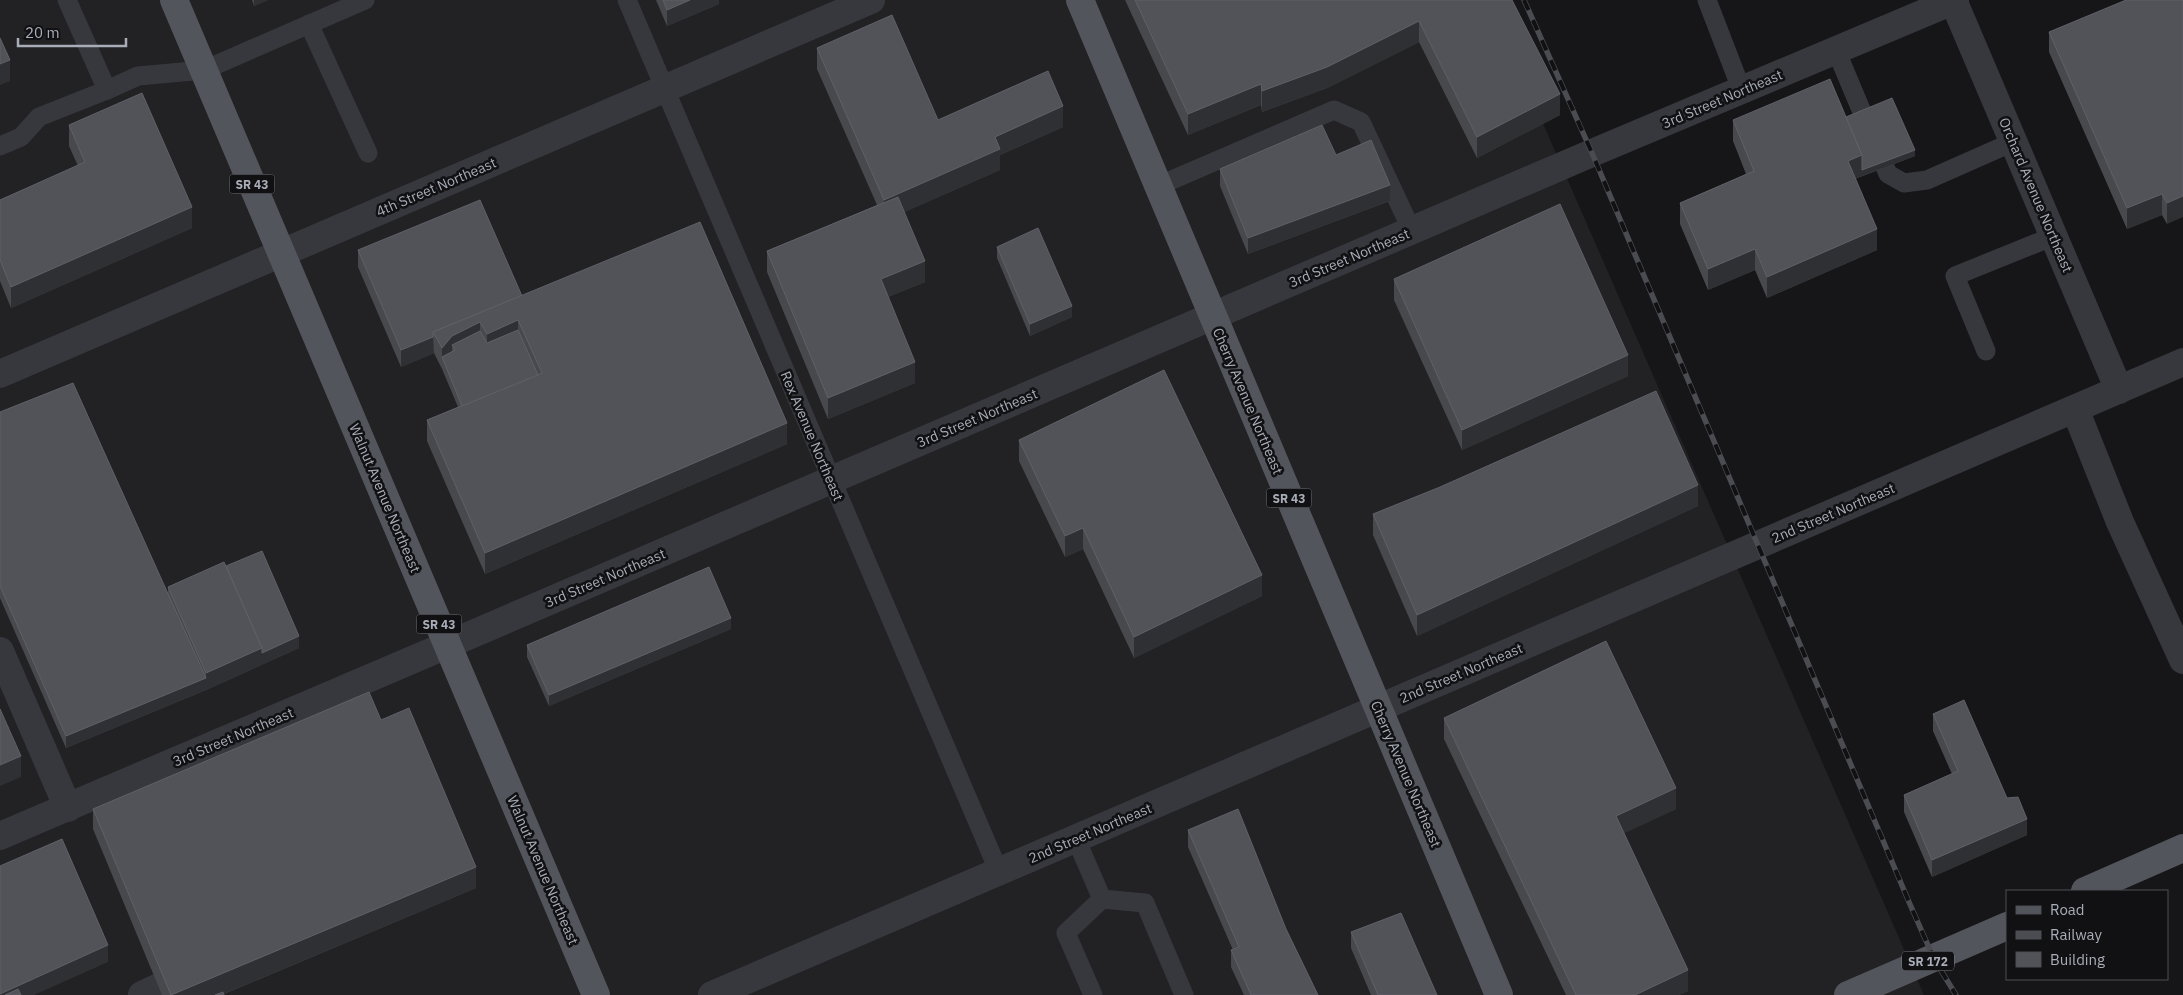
<svg xmlns="http://www.w3.org/2000/svg" width="2183" height="995" font-family="'IBM Plex Sans',sans-serif">
  <style>
    .built { fill: #222225 }
    .lines { fill: none; stroke-linecap: round; stroke-linejoin: round }
    .service { stroke: #37383d; stroke-width: 19 }
    .minor { stroke: #37383d; stroke-width: 28 }
    .tertiary { stroke: #37383d; stroke-width: 28 }
    .primary { stroke: #53555c; stroke-width: 28 }
    .rail-casing { stroke: #4a4c52; stroke-width: 5.5 }
    .rail { stroke: #111113; stroke-width: 4; stroke-dasharray: 11; stroke-linecap: butt }
    .wall { fill: #47494d }
    .shaded-wall { fill: #2f3033 }
    .building { fill: #525359; stroke: #5f6168 }
    .labels { text-anchor: middle; dominant-baseline: central; stroke-width: 5; stroke-linejoin: round; paint-order: stroke }
    .shield { fill: #111113; stroke: #7b7e86; stroke-width: 1 }
    .shield-label { font-size: 12px; font-weight: bold; fill: #a8adb8 }
    .street-label { font-size: 14px; fill: #a8adb8; stroke: #111113 }
  </style>
  <rect width="100%" height="100%" fill="#161618"/>
  <!-- built -->
  <polygon class="built" points="0,0 1489,0 1924,995 0,995"/>
  <g class="lines">
    <!-- service -->
    <g class="service">
      <polyline points="627,0 999,872"/>
      <polyline points="1707,0 1742,91"/>
      <polyline points="309,24 368,153"/>
      <polyline points="1836,50 1888,174 1904,183 1927,180 2013,142"/>
      <polyline points="107,90 138,76 204,70 365,0"/>
      <polyline points="0,146 21,137 39,117 107,90 67,0"/>
      <polyline points="1158,186 1334,110 1361,122 1412,231"/>
      <polyline points="1986,351 1955,276 2054,236"/>
      <polyline points="1076,839 1102,899"/>
      <polyline points="1093,995 1066,933 1102,899 1145,903 1184,995"/>
    </g>
    <!-- minor -->
    <g class="minor">
      <polyline points="1953,0 2119,390"/>
      <polyline points="2075,409 2120,522 2183,660"/>
      <polyline points="0,651 68,808"/>
      <polyline points="0,836 447,645"/>
      <polyline points="142,995 159,987"/>
    </g>
    <!-- tertiary -->
    <g class="tertiary">
      <polyline points="0,374 871,0"/>
      <polyline points="447,645 1592,153 1955,0"/>
      <polyline points="712,995 2183,362"/>
    </g>
    <!-- primary -->
    <g class="primary">
      <polyline points="174,0 596,995"/>
      <polyline points="1080,0 1499,995"/>
      <polyline points="2085,891 2183,848"/>
      <polyline points="1848,995 2007,926"/>
    </g>
    <!-- rail casing -->
    <g class="rail-casing">
      <polyline id="rail" points="1524,0 1592,153 1909,902 1934,959 1956,995"/>
    </g>
    <!-- rail -->
    <use href="#rail" class="rail"/>
  </g>
  <!-- wall -->
  <g class="wall">
    <polygon points="252,0 268,0 254,6"/>
    <polygon points="656,0 719,0 719,4 667,26"/>
    <polygon points="1125,0 1512,0 1560,115 1477,158 1419,42 1327,88 1262,112 1261,105 1188,135"/>
    <polygon points="2183,0 2167,224 2162,215 2127,229 2049,52 2049,32"/>
    <polygon points="817,48 938,120 1063,127 1000,155 1000,170 904,212 925,282 888,297 915,383 828,419 767,272 767,251 877,205 817,69"/>
    <polygon points="1846,117 1915,156 1855,179 1877,250 1767,298 1755,270 1708,290 1680,224 1680,203 1746,174 1733,141 1733,120"/>
    <polygon points="69,125 192,228 11,308 0,281 0,200 78,166 69,146"/>
    <polygon points="1336,155 1390,201 1248,254 1220,186 1220,169"/>
    <polygon points="997,247 1072,317 1030,336 997,258"/>
    <polygon points="358,250 522,296 787,444 485,574 427,441 427,420 458,407 442,369 434,353 401,367 358,267"/>
    <polygon points="1394,279 1628,376 1462,450 1394,300"/>
    <polygon points="0,412 168,593 168,587 226,566 299,648 206,690 66,748 0,598"/>
    <polygon points="1019,440 1262,596 1134,658 1083,549 1065,557 1019,461"/>
    <polygon points="1698,506 1417,636 1373,535 1373,514"/>
    <polygon points="731,629 549,706 527,657 527,645"/>
    <polygon points="1933,714 2007,798 2027,835 1932,877 1904,812 1904,795 1952,774 1933,731"/>
    <polygon points="1444,718 1676,809 1624,833 1688,991 1679,995 1566,995 1444,739"/>
    <polygon points="381,720 476,888 224,994 224,995 162,995 93,829 93,809"/>
    <polygon points="1188,830 1286,929 1318,995 1244,995 1231,967 1231,950 1233,950 1188,847"/>
    <polygon points="1351,932 1437,995 1371,995 1351,948"/>
  </g>
  <!-- shaded-wall -->
  <g class="shaded-wall">
    <polygon points="254,0 268,0 254,6"/>
    <polygon points="690,0 719,0 719,4 667,26 667,10"/>
    <polygon points="1419,21 1419,42 1327,88 1262,112 1262,91"/>
    <polygon points="10,60 10,81 0,85 0,64"/>
    <polygon points="1261,84 1261,105 1188,135 1188,114"/>
    <polygon points="1560,94 1560,115 1477,158 1477,137"/>
    <polygon points="1063,106 1063,127 1000,155 1000,170 884,221 884,200 995,137"/>
    <polygon points="1915,150 1915,156 1862,176 1848,182 1848,161 1862,155"/>
    <polygon points="1390,185 1390,201 1248,254 1248,238"/>
    <polygon points="2162,194 2162,215 2127,229 2127,208"/>
    <polygon points="2183,196 2183,217 2167,224 2167,203"/>
    <polygon points="192,207 192,228 11,308 11,287"/>
    <polygon points="1877,229 1877,250 1767,298 1767,277"/>
    <polygon points="1755,249 1755,270 1708,290 1708,269"/>
    <polygon points="925,261 925,282 881,300 881,279"/>
    <polygon points="1072,306 1072,317 1030,336 1030,324"/>
    <polygon points="518,320 518,341 487,355 487,334"/>
    <polygon points="480,322 480,343 455,350 452,346 452,356 442,357 442,348 436,336"/>
    <polygon points="433,337 434,353 401,367 401,350"/>
    <polygon points="1628,355 1628,376 1462,450 1462,430"/>
    <polygon points="915,362 915,383 828,419 828,398"/>
    <polygon points="787,423 787,444 485,574 485,553"/>
    <polygon points="1698,485 1698,506 1417,636 1417,615"/>
    <polygon points="1083,528 1083,549 1065,557 1065,536"/>
    <polygon points="1262,575 1262,596 1134,658 1134,637"/>
    <polygon points="731,618 731,629 549,706 549,695"/>
    <polygon points="299,636 299,648 206,690 66,748 66,736 206,678 206,673 262,648"/>
    <polygon points="21,756 21,777 0,786 0,765"/>
    <polygon points="1676,788 1676,809 1616,837 1616,816"/>
    <polygon points="2027,819 2027,835 1932,877 1932,860"/>
    <polygon points="476,867 476,888 221,995 171,995"/>
    <polygon points="108,945 108,962 34,995 0,995 0,994"/>
    <polygon points="1688,970 1688,991 1679,995 1635,995"/>
  </g>
  <!-- building -->
  <g class="building">
    <polygon points="663,0 690,0 667,10"/>
    <polygon points="1135,0 1512,0 1560,94 1477,137 1419,21 1327,67 1262,91 1261,84 1188,114"/>
    <polygon points="2126,0 2183,0 2183,196 2167,203 2162,194 2127,208 2049,32"/>
    <polygon points="892,15 938,120 1048,71 1063,106 995,137 1000,149 884,200 817,48"/>
    <polygon points="0,38 10,60 0,64"/>
    <polygon points="1830,79 1862,155 1848,161 1877,229 1767,277 1755,249 1708,269 1680,203 1754,171 1733,120"/>
    <polygon points="142,93 192,207 11,287 0,260 0,200 85,162 69,125"/>
    <polygon points="1892,98 1915,150 1862,170 1862,155 1846,117"/>
    <polygon points="1322,125 1336,155 1371,140 1390,185 1248,238 1220,169"/>
    <polygon points="898,197 925,261 881,279 915,362 828,398 767,251"/>
    <polygon points="480,200 522,296 433,332 433,337 401,350 358,250"/>
    <polygon points="1560,204 1628,355 1462,430 1394,279"/>
    <polygon points="700,222 787,423 485,553 427,420 542,373 518,320 487,334 480,322 452,336 442,348 433,332"/>
    <polygon points="1038,228 1072,306 1030,324 997,247"/>
    <polygon points="518,330 538,375 462,406 442,357 455,350 452,345 480,331 487,343"/>
    <polygon points="1164,370 1262,575 1134,637 1083,528 1065,536 1019,440"/>
    <polygon points="73,383 206,678 66,736 0,586 0,412"/>
    <polygon points="1656,391 1698,485 1417,615 1373,514 1440,487"/>
    <polygon points="262,551 299,636 262,653 262,648 226,566"/>
    <polygon points="224,562 262,648 206,673 168,587"/>
    <polygon points="709,567 731,618 549,695 527,645"/>
    <polygon points="1606,641 1676,788 1616,816 1688,970 1635,995 1576,995 1444,718"/>
    <polygon points="369,692 381,720 409,708 476,867 171,995 93,809"/>
    <polygon points="1964,700 2007,798 2018,797 2027,819 1932,860 1904,795 1958,771 1933,714"/>
    <polygon points="0,709 21,756 0,765"/>
    <polygon points="1238,809 1286,929 1318,995 1251,995 1231,950 1239,947 1188,830"/>
    <polygon points="62,839 108,945 0,994 0,866"/>
    <polygon points="1401,913 1437,995 1378,995 1351,932"/>
    <polygon points="18,989 21,995 5,995"/>
    <polygon points="223,992 224,995 215,995"/>
  </g>
  <g class="labels">
    <!-- shield labels -->
    <g class="shield">
      <rect x="229.5" y="174.5" width="45" height="19" rx="4"/>
      <rect x="1266.5" y="488.5" width="45" height="19" rx="4"/>
      <rect x="416.5" y="614.5" width="45" height="19" rx="4"/>
      <rect x="1902" y="951.5" width="52" height="19" rx="4"/>
    </g>
    <g class="shield-label">
      <text x="252" y="184">SR 43</text>
      <text x="1289" y="498">SR 43</text>
      <text x="439" y="624">SR 43</text>
      <text x="1928" y="961">SR 172</text>
    </g>
    <!-- street labels -->
    <g class="street-label">
      <text transform="translate(1722 99) rotate(-23)">3rd Street Northeast</text>
      <text transform="translate(436 187) rotate(-23)">4th Street Northeast</text>
      <text transform="translate(2036 195) rotate(67)">Orchard Avenue Northeast</text>
      <text transform="translate(1349 258) rotate(-23)">3rd Street Northeast</text>
      <text transform="translate(1248 401) rotate(67)">Cherry Avenue Northeast</text>
      <text transform="translate(977 418) rotate(-23)">3rd Street Northeast</text>
      <text transform="translate(812 436) rotate(67)">Rex Avenue Northeast</text>
      <text transform="translate(385 498) rotate(67)">Walnut Avenue Northeast</text>
      <text transform="translate(1833 513) rotate(-23)">2nd Street Northeast</text>
      <text transform="translate(605 578) rotate(-23)">3rd Street Northeast</text>
      <text transform="translate(1461 673) rotate(-23)">2nd Street Northeast</text>
      <text transform="translate(233 737) rotate(-23)">3rd Street Northeast</text>
      <text transform="translate(1406 774) rotate(67)">Cherry Avenue Northeast</text>
      <text transform="translate(1090 833) rotate(-23)">2nd Street Northeast</text>
      <text transform="translate(543 870) rotate(67)">Walnut Avenue Northeast</text>
    </g>
  </g>
  <!-- legend -->
  <rect x="2006" y="890" width="162" height="90" fill="#111113" stroke="#4d4f55"/>
  <rect x="2016" y="906" width="25" height="8" fill="#53555c" stroke="#4d4f55"/>
  <text x="2050" y="915" font-size="15" fill="#a8adb8">Road</text>
  <rect x="2016" y="931" width="25" height="8" fill="#4a4c52" stroke="#4d4f55"/>
  <text x="2050" y="940" font-size="15" fill="#a8adb8">Railway</text>
  <rect x="2016" y="952" width="25" height="15" fill="#525359" stroke="#4d4f55"/>
  <text x="2050" y="965" font-size="15" fill="#a8adb8">Building</text>
  <!-- scale -->
  <path d="M18 38v8h108v-8" fill="none" stroke="#a8adb8" stroke-width="2.5"/>
  <text x="25" y="38" font-size="15" fill="#a8adb8" stroke="#111113" stroke-width="4" paint-order="stroke">20 m</text>
</svg>
